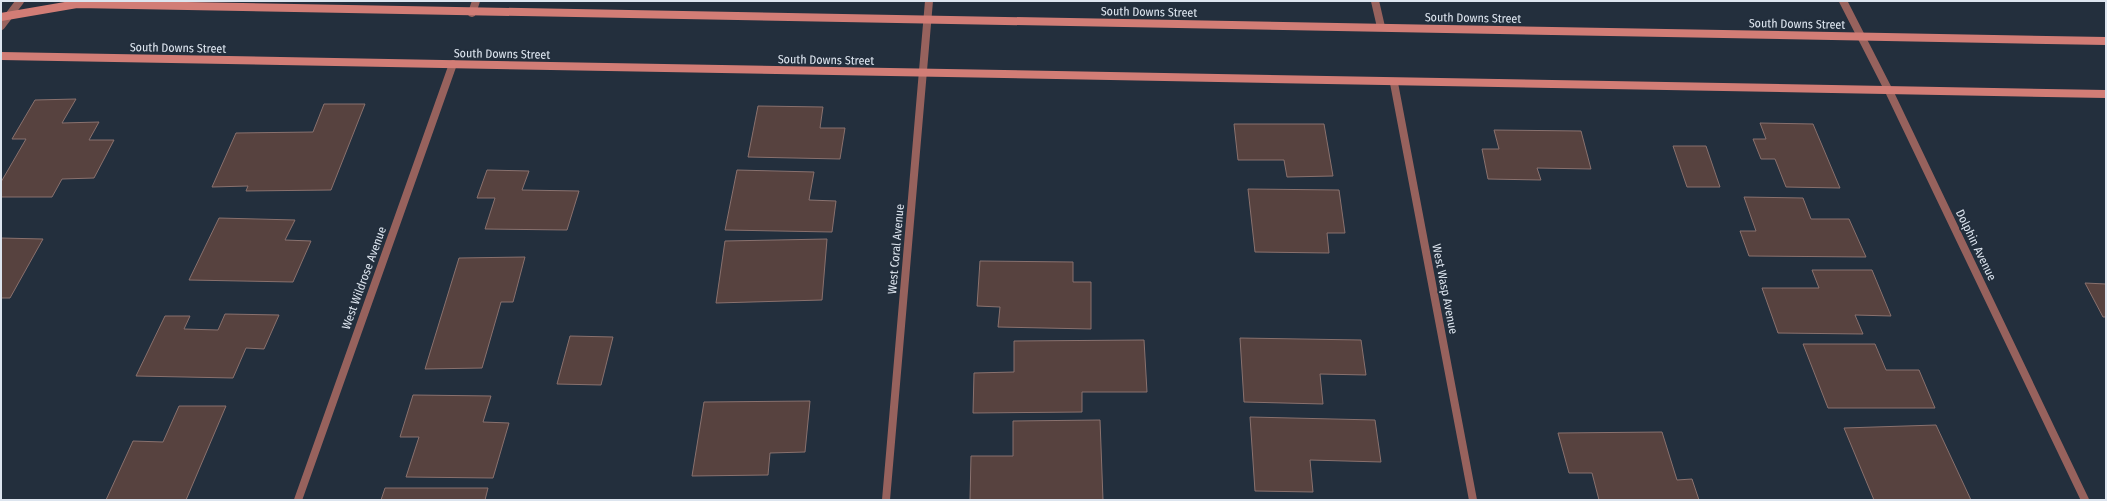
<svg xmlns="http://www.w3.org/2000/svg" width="2107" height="501" font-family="'Fira Sans Condensed',sans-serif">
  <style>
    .building { fill: #57423f; stroke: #89716e }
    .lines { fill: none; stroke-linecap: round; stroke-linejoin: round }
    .street { stroke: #97625d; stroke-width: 8 }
    .secondary { stroke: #d27d76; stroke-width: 8 }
    .labels { text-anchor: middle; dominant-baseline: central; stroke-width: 3.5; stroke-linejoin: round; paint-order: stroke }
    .street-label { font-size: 12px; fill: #dde5ef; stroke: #232f3d }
  </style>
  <rect width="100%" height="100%" fill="#232f3d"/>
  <!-- building -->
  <g class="building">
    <polygon points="76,99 62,123 99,122 89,140 114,140 94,178 62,179 52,197 1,197 1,182 26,139 12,139 35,100"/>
    <polygon points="324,104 365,104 331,190 246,191 248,186 212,187 236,133 313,132"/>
    <polygon points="758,106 823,107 820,128 845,128 840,159 748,157"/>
    <polygon points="1760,123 1813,124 1840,188 1786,187 1775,159 1761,159 1753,139 1766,139"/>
    <polygon points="1234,124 1324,124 1333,176 1287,177 1284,160 1238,160"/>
    <polygon points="1494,130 1581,131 1591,169 1537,168 1541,180 1488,179 1482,149 1499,149"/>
    <polygon points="1673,146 1706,146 1720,187 1687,187"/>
    <polygon points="487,170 529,171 522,190 579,191 567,230 485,229 495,198 477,198"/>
    <polygon points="737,170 814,172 809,200 836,201 832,232 725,230"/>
    <polygon points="1248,189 1339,190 1345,233 1327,233 1329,253 1255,252"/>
    <polygon points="1744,197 1803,198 1811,219 1849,219 1866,257 1749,256 1740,231 1756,231"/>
    <polygon points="219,218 295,220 285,240 311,241 293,282 189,280"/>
    <polygon points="1,238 43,239 10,298 1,298"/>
    <polygon points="827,239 822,300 716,303 725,241"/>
    <polygon points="525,257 513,302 501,302 482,368 425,369 459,258"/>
    <polygon points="980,261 1073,262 1073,282 1091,282 1091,329 998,327 1000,307 977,306"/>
    <polygon points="1812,270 1872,270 1891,316 1855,315 1863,334 1778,333 1762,288 1819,288"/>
    <polygon points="2085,283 2106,284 2106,317 2103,317"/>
    <polygon points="225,314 279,315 264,349 246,348 233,378 136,376 165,316 190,316 184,329 218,330"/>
    <polygon points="570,336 613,337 601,385 557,384"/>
    <polygon points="1240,338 1361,340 1366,375 1320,374 1323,404 1244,402"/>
    <polygon points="1144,340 1147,392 1082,392 1082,412 973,413 974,373 1014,372 1014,341"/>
    <polygon points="1803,344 1875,344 1886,370 1919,370 1935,408 1828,408"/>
    <polygon points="413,395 491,396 483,422 509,423 493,478 406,477 419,437 400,437"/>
    <polygon points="810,401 805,452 770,453 768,475 692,476 704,402"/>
    <polygon points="179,406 226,406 186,500 106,500 133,441 163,442"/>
    <polygon points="1250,417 1375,420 1381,462 1310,460 1313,492 1255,491"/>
    <polygon points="1100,420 1103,500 970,500 971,456 1013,456 1013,421"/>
    <polygon points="1936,425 1971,500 1874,500 1844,428"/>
    <polygon points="1662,432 1677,480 1692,479 1699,500 1599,500 1592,473 1569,473 1558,433"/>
    <polygon points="385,488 488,488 485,500 381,500"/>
  </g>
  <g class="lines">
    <!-- street -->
    <g class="street">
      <polyline points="1375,1 1381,27"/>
      <polyline points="1843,1 1889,91 2085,500"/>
      <polyline points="472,13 476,1"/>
      <polyline points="1,26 20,1"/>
      <polyline points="1394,83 1473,500"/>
      <polyline points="298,500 453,64"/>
      <polyline points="886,500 929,1"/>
    </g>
    <!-- secondary -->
    <g class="secondary">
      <polyline points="1,17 77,4 2106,41"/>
      <polyline points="1,56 2106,94"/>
    </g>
  </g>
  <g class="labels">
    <!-- street labels -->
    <g class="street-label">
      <text transform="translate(1149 12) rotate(1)">South Downs Street</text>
      <text transform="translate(1473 18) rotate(1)">South Downs Street</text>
      <text transform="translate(1797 24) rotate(1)">South Downs Street</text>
      <text transform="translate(178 48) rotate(1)">South Downs Street</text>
      <text transform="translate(502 54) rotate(1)">South Downs Street</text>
      <text transform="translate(826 60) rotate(1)">South Downs Street</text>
      <text transform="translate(1976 245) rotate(64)">Dolphin Avenue</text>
      <text transform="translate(896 249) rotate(-85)">West Coral Avenue</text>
      <text transform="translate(364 278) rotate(-70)">West Wildrose Avenue</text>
      <text transform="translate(1445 289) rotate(79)">West Wasp Avenue</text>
    </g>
  </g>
  <!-- border -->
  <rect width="2107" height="501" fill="none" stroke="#dde5ef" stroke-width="4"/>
</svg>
